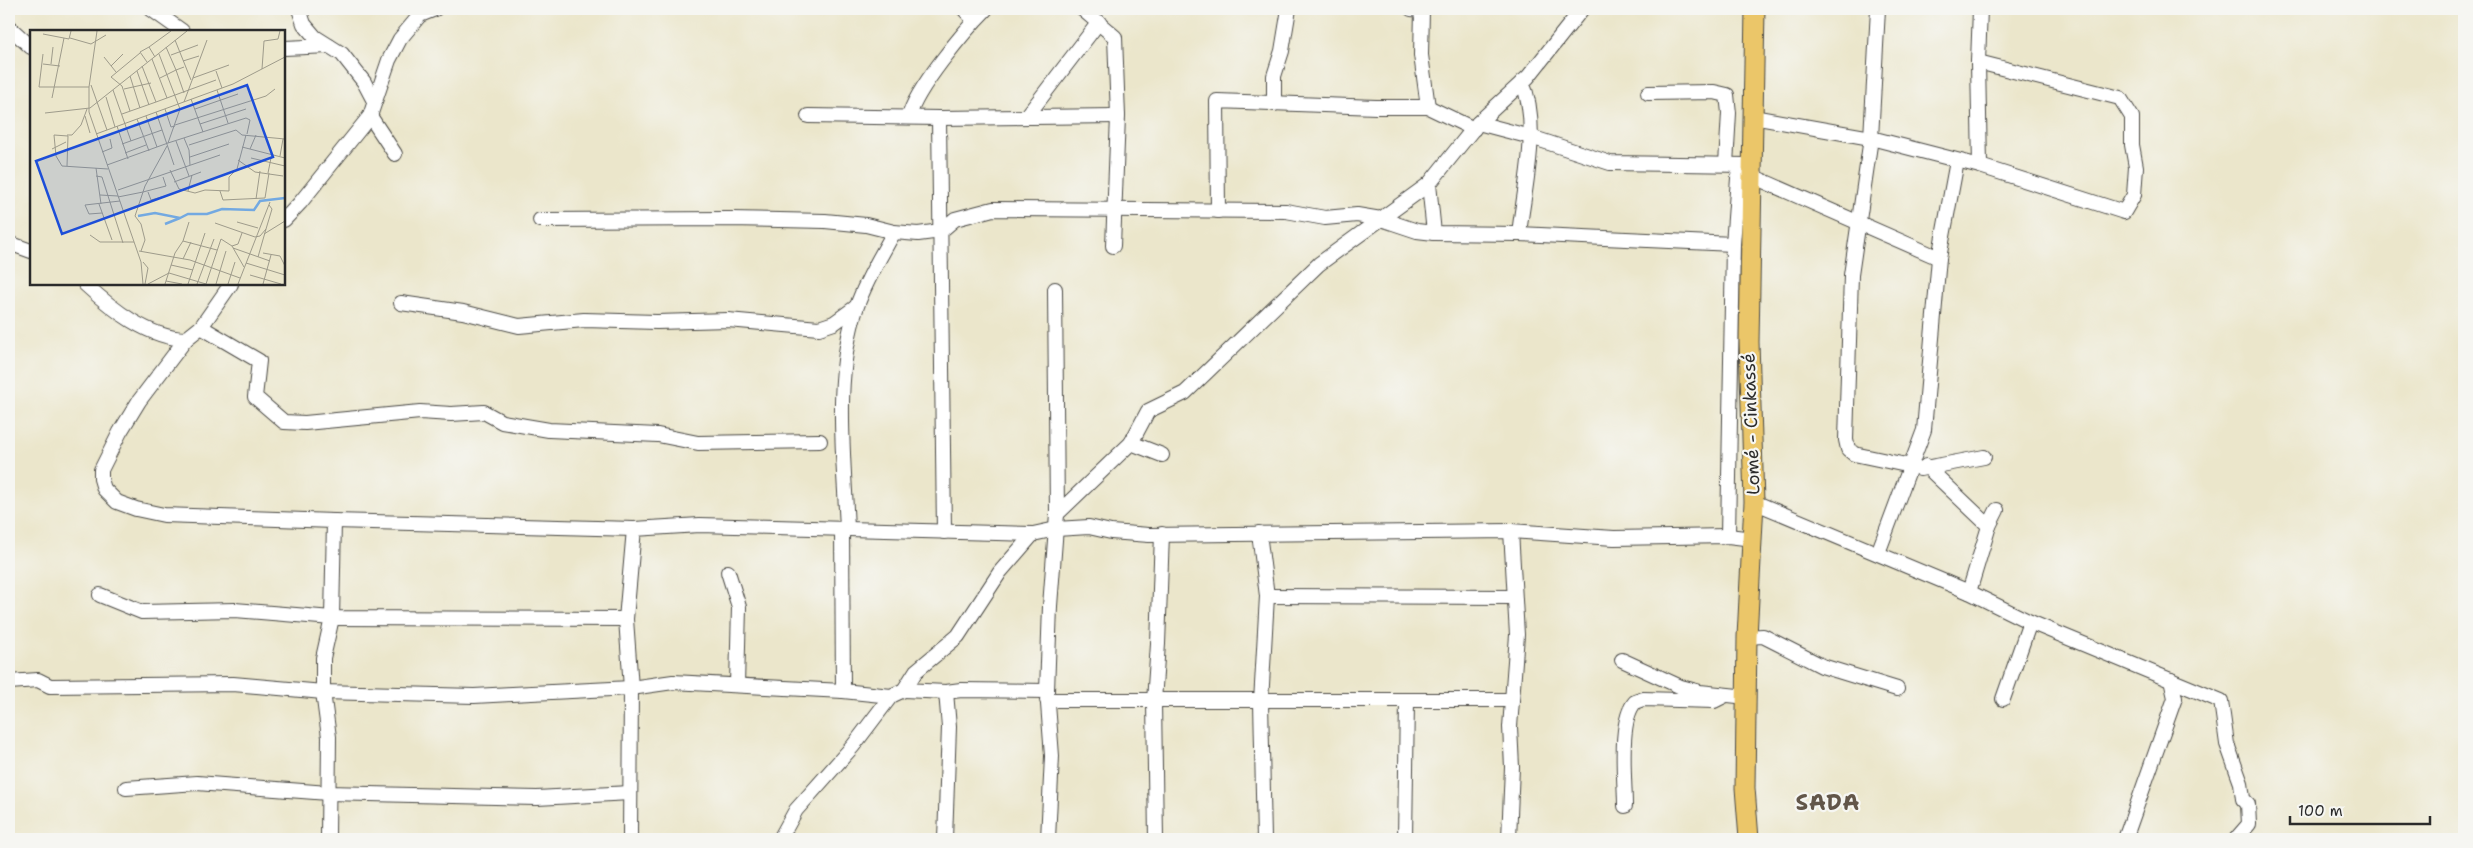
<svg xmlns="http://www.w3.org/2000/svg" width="2473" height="848" font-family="'Shantell Sans',sans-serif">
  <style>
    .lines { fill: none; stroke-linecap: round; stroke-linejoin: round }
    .minor-casing { stroke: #484743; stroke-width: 16 }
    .highway-casing { stroke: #484743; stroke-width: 21 }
    .minor { stroke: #fff; stroke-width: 14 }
    .highway { stroke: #ebc669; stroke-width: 19 }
    .labels { text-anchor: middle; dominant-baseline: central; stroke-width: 4.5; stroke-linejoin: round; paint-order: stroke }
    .street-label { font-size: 18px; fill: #2b2b2b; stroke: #f6f6f2 }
    .district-label { font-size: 22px; font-weight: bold; letter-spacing: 1px; fill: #625649; stroke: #f6f6f2 }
    .inset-river { fill: none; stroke: #73a9e1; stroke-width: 2.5 }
    .inset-road { fill: none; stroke: #9e9b8b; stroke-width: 1 }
    .view { fill: #1d4ed8; fill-opacity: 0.15; stroke: #1d4ed8; stroke-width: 2.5 }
    .inset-edge { fill: none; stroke: #2b2b2b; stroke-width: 2.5 }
  </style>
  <rect width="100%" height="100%" fill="#f6f6f2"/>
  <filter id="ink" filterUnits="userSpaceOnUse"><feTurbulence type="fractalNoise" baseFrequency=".02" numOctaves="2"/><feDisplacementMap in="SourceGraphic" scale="10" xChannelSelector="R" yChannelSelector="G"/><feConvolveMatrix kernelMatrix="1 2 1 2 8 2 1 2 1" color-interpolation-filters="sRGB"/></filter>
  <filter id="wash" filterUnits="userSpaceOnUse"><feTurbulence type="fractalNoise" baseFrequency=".0096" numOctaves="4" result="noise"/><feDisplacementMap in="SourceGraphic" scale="20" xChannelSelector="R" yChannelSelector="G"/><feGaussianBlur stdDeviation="1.12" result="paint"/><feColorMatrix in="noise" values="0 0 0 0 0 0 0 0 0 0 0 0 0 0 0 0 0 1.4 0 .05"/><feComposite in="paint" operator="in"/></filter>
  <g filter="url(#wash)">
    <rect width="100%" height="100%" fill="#ebe6cb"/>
  </g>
  <g filter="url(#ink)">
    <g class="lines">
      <!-- minor casing -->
      <g class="minor-casing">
        <g id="minor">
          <polyline points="151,9 182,31"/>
          <polyline points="299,9 304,24 315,37 342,54 364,82 374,101"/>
          <polyline points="964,9 974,20"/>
          <polyline points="1082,9 1115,37 1118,116 1113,246"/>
          <polyline points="1411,9 1422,10 1421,55 1428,107"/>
          <polyline points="1878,9 1871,138 1851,275 1846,440 1848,449 1854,454 1911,466"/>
          <polyline points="9,27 31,47"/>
          <polyline points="284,48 329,46"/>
          <polyline points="1648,93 1714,92 1727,95 1729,113 1726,164"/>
          <polyline points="1274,104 1274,76 1282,51 1289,9"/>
          <polyline points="370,116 395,154"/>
          <polyline points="808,116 939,118 1118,116"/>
          <polyline points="1027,116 1099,22"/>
          <path d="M 909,117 C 915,90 965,30 986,9"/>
          <polyline points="1753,117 1871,138 1980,166 2124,212 2134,195 2136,167 2132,145 2132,117 2120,98 1978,62"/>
          <polyline points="939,118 944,532"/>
          <polyline points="1478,123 1531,137 1610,163 1747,165"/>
          <polyline points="1980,166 1978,62 1980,9"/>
          <polyline points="1752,176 1939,258"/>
          <polyline points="1429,184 1434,233"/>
          <polyline points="1218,211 1217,101 1376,107 1428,107 1474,129"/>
          <polyline points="284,220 300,203 370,116 389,60 400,39 420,15 435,9"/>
          <polyline points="540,220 730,219 825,221 866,225 894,232 918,234 941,231 955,219 993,209 1286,211 1325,218 1357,215 1381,219 1417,231 1434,233 1519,234 1733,244"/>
          <path d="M 1519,234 C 1524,188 1541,125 1522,82"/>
          <polyline points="9,243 31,251"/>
          <path d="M 85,284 C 112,309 148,338 186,339 L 201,327 L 259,361 L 255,397 L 284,422 L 305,423 L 420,412 L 451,414 L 484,412 L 502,422 L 549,430 L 658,435 L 698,443 L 820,441"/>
          <polyline points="401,303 463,312 519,326 584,320 657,322 728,320 819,328 834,323 856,307"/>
          <polyline points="201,327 231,284"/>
          <polyline points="186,339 139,401 120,432 101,470 101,479 104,489 117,502 136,509 164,515 334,521 634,529 700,525 1033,534"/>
          <polyline points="1131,443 1162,455"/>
          <polyline points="1926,466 1989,526"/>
          <polyline points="1920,469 1984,457"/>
          <polyline points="1754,502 1969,592 2030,622 2221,701 2227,744 2241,783 2243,799 2248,804 2249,824 2236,839"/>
          <polyline points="1057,514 1131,443 1148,411 1185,393 1319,264 1429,184 1478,123 1528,77 1582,9"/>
          <polyline points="842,529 843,691"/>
          <path d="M 847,529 C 844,456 833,377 857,306 C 866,280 881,256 894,232"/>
          <polyline points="1259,533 1267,596 1261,702 1264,839"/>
          <polyline points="1728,536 1733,244 1739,165"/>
          <polyline points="1878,553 1924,430 1939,258 1957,161"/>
          <polyline points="728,572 739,607 737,685"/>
          <polyline points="1969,592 1989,526 1997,510"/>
          <polyline points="100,595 142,612 235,610 332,618 626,619"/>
          <polyline points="1267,596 1514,597"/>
          <polyline points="1747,637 1763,636 1822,666 1897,689"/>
          <polyline points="1622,660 1681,687 1700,692 1747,697"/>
          <polyline points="9,682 38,680 50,686 233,684 323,692 474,696 631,688 673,682 843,691 891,696"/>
          <polyline points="904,690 946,692 949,727 945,839"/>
          <polyline points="946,692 961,690 1047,691"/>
          <polyline points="2003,699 2030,622"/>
          <polyline points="1047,700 1512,700"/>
          <polyline points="126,788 197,783 328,793 537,798 630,793"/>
          <path d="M 1625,806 C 1625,779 1618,721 1635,702 L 1643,699 L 1714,701 L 1726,695"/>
          <polyline points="328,839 329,737 323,692 323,658 332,618 334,521"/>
          <polyline points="630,839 631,688 626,619 634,529"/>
          <polyline points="780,839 796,810 853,746 891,696 904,690 916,671 958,636 1000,572 1033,534 1056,529 1089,527 1111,532 1149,535 1511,531 1614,538 1728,536 1753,539"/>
          <polyline points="1048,839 1052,756 1047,691 1050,606 1057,514 1055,289"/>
          <polyline points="1156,839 1154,701 1158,644 1162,534"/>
          <polyline points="1405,839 1407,701"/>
          <polyline points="1509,839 1512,767 1510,727 1517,635 1511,531"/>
          <polyline points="2125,839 2175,698 2171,680"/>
        </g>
      </g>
      <!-- highway casing -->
      <g class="highway-casing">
        <polyline id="highway" points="1749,839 1745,788 1747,637 1754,502 1749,342 1755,9"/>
      </g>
      <!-- minor -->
      <use href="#minor" class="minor"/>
      <!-- highway -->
      <use href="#highway" class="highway"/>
    </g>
  </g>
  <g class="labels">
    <!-- street labels -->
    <g class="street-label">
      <text transform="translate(1751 424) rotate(-92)">Lomé - Cinkassé</text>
    </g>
    <!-- district labels -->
    <g class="district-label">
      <text x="1828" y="802">SADA</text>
    </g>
  </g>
  <!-- overview -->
  <g transform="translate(30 30)">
    <rect width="255" height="255" fill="#ebe6cb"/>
    <path class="inset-river" d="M 108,186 L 125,183 L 150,188 L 158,184 L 177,184 L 192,179 L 224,180 L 230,171 L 255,168M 135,194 L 150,188"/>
    <path class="inset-road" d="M 67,1 L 59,57 L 59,82 L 111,232 L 113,254M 13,4 L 39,9 L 41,1M 40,8 L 61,14 L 76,5M 145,10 L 161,50M 13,24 L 9,57 L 59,57M 141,25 L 168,15M 74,27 L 86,42M 125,27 L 119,17 L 141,1M 122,29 L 137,68M 153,31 L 169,26M 117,32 L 110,22 L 119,17M 13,34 L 30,36M 21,34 L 23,17M 81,36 L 93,24M 232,39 L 234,11 L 248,9 L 250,1M 107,41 L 119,75M 186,41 L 192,58M 100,46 L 110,78M 130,48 L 146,40 L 136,17M 163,48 L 199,35M 61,55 L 77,100M 94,59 L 121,53M 83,60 L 101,111M 187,60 L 198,93M 154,63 L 146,40 L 154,37M 76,67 L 85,97M 22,68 L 34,8M 161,69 L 173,102M 126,72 L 186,50M 154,72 L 177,10M 135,79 L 141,97 L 145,96M 165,79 L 208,64M 100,81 L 92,56 L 81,47 L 110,23M 126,82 L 144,135M 15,83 L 60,78 L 157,1M 92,84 L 126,72 L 112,36M 55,86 L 60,103M 116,86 L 127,117M 107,89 L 119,121M 170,94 L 216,79M 145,95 L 236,66 L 245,59M 87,96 L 98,129M 66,104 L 203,54 L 255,27M 37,105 L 42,105 L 51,95 L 57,79M 154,108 L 159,120 L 160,135M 146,111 L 159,146M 138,113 L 216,88 L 220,90 L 217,104M 92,114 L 132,100M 159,115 L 206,100 L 212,105 L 255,109M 212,117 L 255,128M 22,119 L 36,112M 220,119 L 226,105M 72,122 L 82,118 L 80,109M 95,123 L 116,115M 250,126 L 253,109M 160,127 L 199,114M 221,128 L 255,136M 208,130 L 225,142 L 253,146M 77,135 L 138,113 L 150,79 L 129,24M 37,136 L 38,106 L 24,105 L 26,126 L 32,136 L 78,139M 66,138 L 71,174M 140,140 L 149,159 L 165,163 L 175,160 L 199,161 L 199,147 L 207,139 L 216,105M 238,143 L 241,128M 66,146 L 72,147 L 93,213M 144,152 L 171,142M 88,160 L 190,125M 158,161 L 162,145M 190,161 L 193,170 L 235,168 L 239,143M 113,162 L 136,156 L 133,147M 118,162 L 121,170 L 142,164M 70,165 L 88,166M 88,167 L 113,162M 226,169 L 230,141M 69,174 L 82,210M 72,183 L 59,184 L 55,175 L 90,171M 207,192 L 228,198M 185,193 L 225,207 L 230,206 L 236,199 L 242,179 L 239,175M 234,204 L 255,191M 60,205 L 70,212 L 104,212M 153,211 L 187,220M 202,216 L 208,214 L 212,203M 203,218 L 240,231M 109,221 L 160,230 L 210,248M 111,221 L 115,210 L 111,194 L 105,186 L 115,156 L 137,116M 233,223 L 250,226 L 255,236M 228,227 L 236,199M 153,229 L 161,212M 113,232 L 118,238 L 115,254M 216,233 L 255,245M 141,235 L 163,240M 220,245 L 251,254M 136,251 L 152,254M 118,254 L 139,243 L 176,254M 135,254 L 145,223 L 153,211 L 159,192M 158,254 L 175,203M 167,254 L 184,209M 176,254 L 191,209 L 202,216 L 214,237M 186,254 L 196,221M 198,254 L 205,232M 208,254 L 240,172M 233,254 L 241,225"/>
    <path class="view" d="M 217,55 L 243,127 L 32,204 L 6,131 Z"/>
    <rect width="255" height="255" class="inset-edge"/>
  </g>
  <!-- margin -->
  <rect width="2473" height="848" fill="none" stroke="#f6f6f2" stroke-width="30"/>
  <!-- scale -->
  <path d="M2290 816v8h140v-8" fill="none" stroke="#2b2b2b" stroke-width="2.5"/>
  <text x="2298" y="816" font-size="15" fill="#2b2b2b" stroke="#f6f6f2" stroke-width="4" paint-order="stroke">100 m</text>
</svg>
